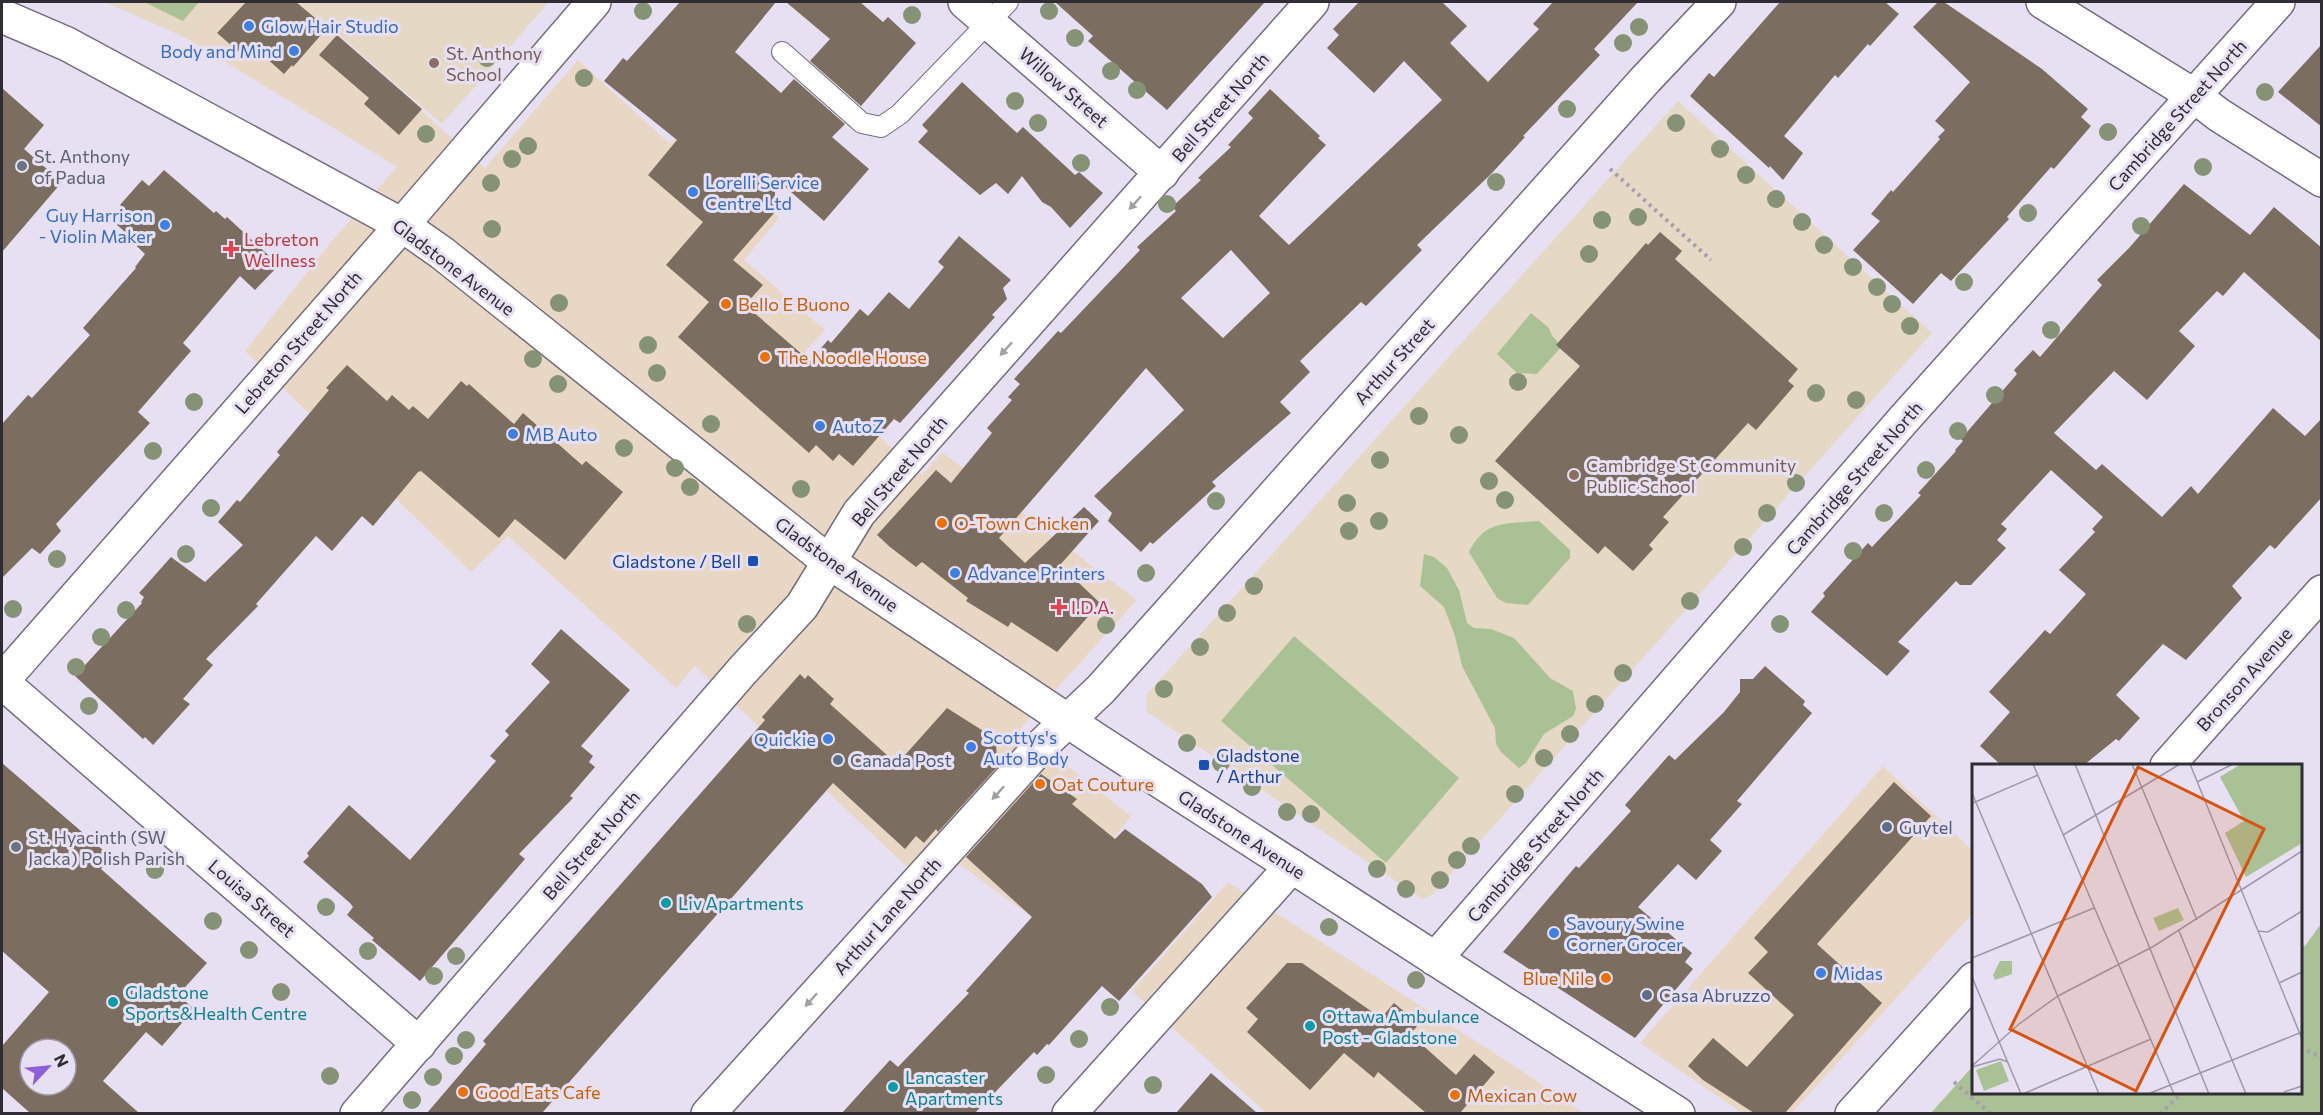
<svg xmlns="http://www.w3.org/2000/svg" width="2323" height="1115" font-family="Commissioner,sans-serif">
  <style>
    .commercial { fill: #e9d7c6 }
    .education { fill: #e5d8c5 }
    .green { fill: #aac095 }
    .building { fill: #7b6d60; fill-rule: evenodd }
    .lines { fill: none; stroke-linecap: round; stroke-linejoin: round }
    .service-casing { stroke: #726c7c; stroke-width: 22 }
    .minor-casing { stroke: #726c7c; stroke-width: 36 }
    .secondary-casing { stroke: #726c7c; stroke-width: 36 }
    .path { stroke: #a49ead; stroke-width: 4; stroke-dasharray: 3 4.5; stroke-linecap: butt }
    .service { stroke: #fff; stroke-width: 20 }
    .minor { stroke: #fff; stroke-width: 33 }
    .secondary { stroke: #fff; stroke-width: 33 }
    .tree { fill: #869276 }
    .oneway { fill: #a1a0a3 }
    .shop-dot { fill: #3f7fe0; stroke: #e7e0f3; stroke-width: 2 }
    .education-dot { fill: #8d6e63; stroke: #e7e0f3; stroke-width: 2 }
    .worship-dot { fill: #6b7280; stroke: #e7e0f3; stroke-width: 2 }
    .health-dot { fill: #e0444e; stroke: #e7e0f3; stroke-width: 2 }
    .food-dot { fill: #e8710a; stroke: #e7e0f3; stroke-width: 2 }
    .transit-dot { fill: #1a4fb4; stroke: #e7e0f3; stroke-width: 2 }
    .service-dot { fill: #5c6f8a; stroke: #e7e0f3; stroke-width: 2 }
    .culture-dot { fill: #0f9aa8; stroke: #e7e0f3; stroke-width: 2 }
    .labels { text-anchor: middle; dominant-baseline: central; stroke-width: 6; stroke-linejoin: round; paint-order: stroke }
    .shop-label { font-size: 18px; fill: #366cbe; stroke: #e7e0f3; text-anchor: start }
    .education-label { font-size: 18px; fill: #785e54; stroke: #e7e0f3; text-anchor: start }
    .street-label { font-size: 18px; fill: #2f2c33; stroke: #e7e0f3 }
    .worship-label { font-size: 18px; fill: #5b616d; stroke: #e7e0f3; text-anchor: start }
    .health-label { font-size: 18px; fill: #be3a42; stroke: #e7e0f3; text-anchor: start }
    .food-label { font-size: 18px; fill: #c56008; stroke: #e7e0f3; text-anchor: start }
    .transit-label { font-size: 18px; fill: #164399; stroke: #e7e0f3; text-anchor: end }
    .service-label { font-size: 18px; fill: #4e5e75; stroke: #e7e0f3; text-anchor: start }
    .culture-label { font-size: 18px; fill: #0d838f; stroke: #e7e0f3; text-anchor: start }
    .inset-road { fill: none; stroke: #9d98a6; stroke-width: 1.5 }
    .view { fill: #d65410; fill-opacity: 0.15; stroke: #d65410; stroke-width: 3 }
    .inset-edge { fill: none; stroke: #2f2c33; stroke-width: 3 }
  </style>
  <rect width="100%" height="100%" fill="#e7e0f3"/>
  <!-- commercial -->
  <g class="commercial">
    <polygon points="222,2 301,2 485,168 578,60 670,144 678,135 779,218 744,260 825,330 796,361 922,475 942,452 1137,600 1020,729 1131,816 1044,926 951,858 926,885 695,666 676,688 508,536 471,572 245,351 332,241 397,167 188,39"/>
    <polygon points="1883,766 1973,851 1973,913 1792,1113 1742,1113 1640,1043"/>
    <polygon points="1228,882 1516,1067 1583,1113 1266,1113 1132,991"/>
  </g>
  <!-- education -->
  <g class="education">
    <polygon points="105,2 222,2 188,39"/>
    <polygon points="301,2 549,2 442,124"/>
    <polygon points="1678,101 1932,333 1433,894 1422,899 1146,711 1147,694"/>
  </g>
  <!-- green -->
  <g class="green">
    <polygon points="144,2 199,2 183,21"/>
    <polygon points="1531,313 1549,328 1552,336 1562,346 1537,374 1517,373 1497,354"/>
    <path d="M 1539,521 L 1570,550 L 1570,558 L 1528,605 L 1506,603 L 1497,598 L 1469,552 C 1485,519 1507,524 1539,521 Z"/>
    <polygon points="1424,554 1434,557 1447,568 1459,590 1467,623 1474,628 1491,629 1514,638 1550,678 1573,691 1576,709 1573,716 1544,734 1526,763 1519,768 1501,752 1496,744 1495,728 1462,666 1455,636 1444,607 1420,586"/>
    <polygon points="1294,636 1459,778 1386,863 1221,721"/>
    <polygon points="2321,924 2321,1113 1931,1113 1973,1066 1974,1092 2300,1092 2301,944 2305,946"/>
  </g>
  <!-- building -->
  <g class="building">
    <polygon points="246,2 296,2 327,28 293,67 292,65 284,74 255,48 246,58 217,33"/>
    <polygon points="680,2 776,2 735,52 781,93 794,79 845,124 832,137 869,169 824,221 775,178 775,212 733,260 763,285 745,305 810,361 828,340 831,343 860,309 868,316 889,292 909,309 944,267 938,262 959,236 1011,280 1003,288 1007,299 992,315 995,317 900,423 894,419 853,466 839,454 833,461 816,445 809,453 678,337 709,302 666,265 703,222 648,175 677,140 604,81 623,58 627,61"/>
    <polygon points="786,2 860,2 883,22 888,17 916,43 861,106 810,61 830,39"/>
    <polygon points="1055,2 1265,2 1167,110 1088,41 1093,36"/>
    <path d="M 1359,2 L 1442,2 L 1467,26 L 1450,43 L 1488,82 L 1539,29 L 1533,24 L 1553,2 L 1638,2 L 1594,49 L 1600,55 L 1523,136 L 1525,137 L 1492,173 L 1417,245 L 1422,250 L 1366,306 L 1361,302 L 1300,361 L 1310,372 L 1280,402 L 1291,413 L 1212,482 L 1216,486 L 1153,544 L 1150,542 L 1141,552 L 1108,521 L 1112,513 L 1094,496 L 1184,410 L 1146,368 L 999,538 L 1025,563 L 1084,507 L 1099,521 L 1060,565 L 1100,603 L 1057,652 L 1011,622 L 1008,627 L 966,601 L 968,598 L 922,562 L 916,567 L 890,547 L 877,535 L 936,470 L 951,483 L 992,433 L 987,428 L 1012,400 L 1008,397 L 1020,384 L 1014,379 L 1058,331 L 1061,333 L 1140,250 L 1137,247 L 1176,211 L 1172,207 L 1201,180 L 1198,178 L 1231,147 L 1228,145 L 1253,118 L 1248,113 L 1270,89 L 1320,136 L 1318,138 L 1326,145 L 1259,216 L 1289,245 L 1442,100 L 1404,61 L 1374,93 L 1327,48 L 1339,35 L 1333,29 ZM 1231,250 L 1270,293 L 1223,338 L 1181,298 Z"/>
    <polygon points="1780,2 1885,2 1899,14 1870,46 1868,44 1838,78 1835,75 1784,136 1803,153 1783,180 1770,166 1769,168 1690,96 1709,73 1714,77"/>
    <polygon points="1938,2 1944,2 2042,69 2088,109 2081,117 2091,126 2054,169 2051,167 2007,217 2009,219 1951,281 1941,273 1913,304 1853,250 1880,221 1871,214 1891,190 1893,192 1940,139 1938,137 1945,130 1935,121 1970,82 1913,27"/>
    <polygon points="337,35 422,109 399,135 364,104 369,98 319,55"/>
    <polygon points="2322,44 2322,127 2278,92"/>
    <polygon points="962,82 1017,133 1023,127 1075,175 1079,172 1103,193 1070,228 1051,207 1042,202 1022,176 1008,194 996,183 980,195 918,142 928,131 922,125"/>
    <polygon points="2,88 44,125 24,149 62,182 2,252"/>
    <polygon points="164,170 214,213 216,211 225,219 227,217 279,265 255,290 240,276 183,343 191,351 138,412 150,423 56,524 61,531 40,554 32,548 2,578 2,424 28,395 32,398 90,335 83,328 136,268 135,267 145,254 123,233 124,231 117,225 128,212 120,205 142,180 149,186"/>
    <polygon points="2184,184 2250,235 2274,207 2322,248 2322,342 2244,272 2223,296 2217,291 2179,331 2195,346 2147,400 2114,371 2054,433 2096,470 2102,464 2162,517 2191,486 2198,494 2273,408 2305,436 2322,418 2322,497 2275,549 2270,545 2232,586 2242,598 2186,660 2163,644 2116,695 2140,718 2119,741 2116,739 2084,765 2001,765 1980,746 2010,712 1989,692 2045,630 2050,634 2086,594 2059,570 2095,532 2092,529 2103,517 2051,470 2001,524 2007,529 1997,540 2006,548 1971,585 1960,585 1956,581 1898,642 1910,651 1887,676 1811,612 1825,596 1823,593 1868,543 1872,547 1921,495 1918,493 1956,451 1955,450 1963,441 1961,439 2017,374 2014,370 2033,350 2040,357 2102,285 2097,280 2130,247"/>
    <polygon points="1660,232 1682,251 1675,259 1798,369 1788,381 1794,386 1756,430 1748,423 1663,517 1669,522 1649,545 1653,549 1633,571 1605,546 1598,554 1495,461 1580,366 1556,345 1646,243 1648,245"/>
    <polygon points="347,365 387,401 392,395 409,410 413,406 428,419 461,381 467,386 469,384 514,424 523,413 582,465 586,461 623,492 565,560 515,519 499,538 421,471 418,472 373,526 362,516 332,551 316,536 256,604 258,606 206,659 213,665 183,699 190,704 153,745 145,737 143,739 75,676 142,603 141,602 144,597 139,593 171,557 205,582 243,545 218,522 237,500 240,502 280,455 277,452 329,390 326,388"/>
    <polygon points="561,629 630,690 581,746 593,756 589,762 595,767 570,796 573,798 519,854 525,859 420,981 372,940 374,938 347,915 353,907 350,903 303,862 309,856 307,853 349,805 410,860 496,761 490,756 509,735 505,731 550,682 531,664"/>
    <polygon points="1765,666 1805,701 1803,705 1812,713 1737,801 1742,804 1710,840 1722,851 1696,880 1678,864 1638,907 1692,953 1685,962 1693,969 1635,1038 1503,952 1576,866 1579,868 1631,811 1625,805 1669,755 1675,760 1724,712 1740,692 1740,679 1753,679"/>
    <polygon points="800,674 805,679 808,675 834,699 830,704 897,764 947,708 996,739 997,767 938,832 936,829 924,843 916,836 905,849 833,783 542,1113 427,1113 486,1044 483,1041 765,720 762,717"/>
    <path d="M 2,763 L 111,857 L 101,869 L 207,963 L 178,995 L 194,1009 L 162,1046 L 146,1032 L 103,1081 L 139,1113 L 30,1113 L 2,1088 L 2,1046 L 49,992 L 2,951 ZM 30,1049 L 66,1049 L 66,1085 L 30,1085 Z"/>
    <polygon points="1041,774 1077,799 1072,804 1115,839 1125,829 1202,884 1212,897 1119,1001 1102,986 1049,1045 1047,1044 1037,1055 1034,1052 975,1113 842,1113 890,1060 898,1067 969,993 966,991 1032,917 966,857"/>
    <polygon points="1894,782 1931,816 1817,944 1882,1003 1785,1113 1754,1113 1703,1080 1688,1066 1713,1038 1747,1067 1794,1015 1748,973 1768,952 1754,938"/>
    <polygon points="1287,963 1302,963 1381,1018 1394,1003 1419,1024 1410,1034 1456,1075 1474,1054 1495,1072 1460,1113 1426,1113 1378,1072 1374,1078 1344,1053 1310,1090 1247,1032 1258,1019 1246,1008"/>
    <polygon points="1211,1073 1257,1113 1176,1113"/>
  </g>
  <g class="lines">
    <!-- service casing -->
    <g class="service-casing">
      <polyline id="service" points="782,52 862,123 881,127 900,114 1008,2"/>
    </g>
    <!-- minor casing -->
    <g class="minor-casing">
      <g id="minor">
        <polyline points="965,2 1162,173"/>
        <polyline points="2043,2 2193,95 2219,115 2322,180"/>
        <polyline points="2,681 402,225 594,2"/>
        <polyline points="2,682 419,1044"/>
        <polyline points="1435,959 1904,419 2278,2"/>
        <polyline points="357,1114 743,670 802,606 859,513 1312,2"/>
        <polyline points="708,1114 1041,746 1101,689 1646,79 1719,2"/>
        <polyline points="1069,1114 1292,866"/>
      </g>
    </g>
    <!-- secondary casing -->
    <g class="secondary-casing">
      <g id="secondary">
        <polyline points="2,16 67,44 402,225 442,253 829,562 1098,741 1510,1007 1678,1114"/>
        <polyline points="2167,766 2322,592"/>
        <polyline points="1852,1114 1974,979"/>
      </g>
    </g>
    <!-- path -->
    <g class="path">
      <polyline points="1610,169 1711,260"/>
      <polyline points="2300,1048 2322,1057"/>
      <polyline points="1954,1082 1991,1114"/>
      <polyline points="2160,1114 2183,1092"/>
    </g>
    <!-- service -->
    <use href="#service" class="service"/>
    <!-- minor -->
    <use href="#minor" class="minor"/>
    <!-- secondary -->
    <use href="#secondary" class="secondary"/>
  </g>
  <!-- trees -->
  <g class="tree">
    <circle cx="643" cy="11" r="9"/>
    <circle cx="1049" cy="11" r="9"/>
    <circle cx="912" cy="15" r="9"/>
    <circle cx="1639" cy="27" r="9"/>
    <circle cx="1075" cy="38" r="9"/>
    <circle cx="1623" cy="43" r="9"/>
    <circle cx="487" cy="58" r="9"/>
    <circle cx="1111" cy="71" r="9"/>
    <circle cx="584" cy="78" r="9"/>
    <circle cx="1137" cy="90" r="9"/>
    <circle cx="2265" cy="92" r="9"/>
    <circle cx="1015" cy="101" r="9"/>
    <circle cx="1567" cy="109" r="9"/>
    <circle cx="1038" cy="123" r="9"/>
    <circle cx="1676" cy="123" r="9"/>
    <circle cx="2108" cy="132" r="9"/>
    <circle cx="426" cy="134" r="9"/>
    <circle cx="528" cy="146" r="9"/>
    <circle cx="1720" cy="149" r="9"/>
    <circle cx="512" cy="159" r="9"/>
    <circle cx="1081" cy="163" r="9"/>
    <circle cx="2203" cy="167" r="9"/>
    <circle cx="1746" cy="175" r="9"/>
    <circle cx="1496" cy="182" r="9"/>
    <circle cx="491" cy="183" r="9"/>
    <circle cx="1776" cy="199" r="9"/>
    <circle cx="1167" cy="204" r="9"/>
    <circle cx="2028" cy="213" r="9"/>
    <circle cx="1638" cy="217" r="9"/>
    <circle cx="1602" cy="220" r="9"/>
    <circle cx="1802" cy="222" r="9"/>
    <circle cx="2141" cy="226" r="9"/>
    <circle cx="492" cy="229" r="9"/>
    <circle cx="1824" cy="245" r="9"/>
    <circle cx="1589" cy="254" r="9"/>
    <circle cx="1853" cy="267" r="9"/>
    <circle cx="1964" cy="282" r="9"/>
    <circle cx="1877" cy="287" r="9"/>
    <circle cx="559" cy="303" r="9"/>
    <circle cx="1892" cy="304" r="9"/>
    <circle cx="1910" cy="326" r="9"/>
    <circle cx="2051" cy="330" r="9"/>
    <circle cx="648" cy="345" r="9"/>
    <circle cx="533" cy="359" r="9"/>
    <circle cx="657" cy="373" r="9"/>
    <circle cx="1518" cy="382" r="9"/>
    <circle cx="558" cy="384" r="9"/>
    <circle cx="1816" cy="393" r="9"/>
    <circle cx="1995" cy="395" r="9"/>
    <circle cx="1856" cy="400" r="9"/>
    <circle cx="194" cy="402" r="9"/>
    <circle cx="1419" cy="416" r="9"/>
    <circle cx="711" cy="424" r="9"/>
    <circle cx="1958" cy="431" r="9"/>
    <circle cx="1459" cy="435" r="9"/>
    <circle cx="624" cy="448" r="9"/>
    <circle cx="153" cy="451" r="9"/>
    <circle cx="1380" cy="460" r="9"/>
    <circle cx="675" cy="468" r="9"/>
    <circle cx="1926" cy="470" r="9"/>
    <circle cx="1489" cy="481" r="9"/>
    <circle cx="1796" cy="483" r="9"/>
    <circle cx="690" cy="487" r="9"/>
    <circle cx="801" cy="489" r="9"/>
    <circle cx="1505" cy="500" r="9"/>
    <circle cx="1216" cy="501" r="9"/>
    <circle cx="1347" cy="503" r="9"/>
    <circle cx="211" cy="508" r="9"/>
    <circle cx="1767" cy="513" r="9"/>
    <circle cx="1884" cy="513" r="9"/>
    <circle cx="1379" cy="521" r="9"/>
    <circle cx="1349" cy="531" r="9"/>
    <circle cx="1743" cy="547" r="9"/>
    <circle cx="1853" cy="551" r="9"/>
    <circle cx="186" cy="554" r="9"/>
    <circle cx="57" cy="559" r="9"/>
    <circle cx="1146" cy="573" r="9"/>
    <circle cx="1254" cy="586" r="9"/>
    <circle cx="1690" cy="601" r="9"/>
    <circle cx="13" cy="609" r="9"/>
    <circle cx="126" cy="610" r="9"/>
    <circle cx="1227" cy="613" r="9"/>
    <circle cx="747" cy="624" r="9"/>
    <circle cx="1780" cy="624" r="9"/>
    <circle cx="1106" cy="625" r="9"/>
    <circle cx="101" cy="637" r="9"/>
    <circle cx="1200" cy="647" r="9"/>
    <circle cx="76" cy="667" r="9"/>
    <circle cx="1623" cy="673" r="9"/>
    <circle cx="1164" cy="689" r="9"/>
    <circle cx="1595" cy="704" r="9"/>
    <circle cx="89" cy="706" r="9"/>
    <circle cx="1570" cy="734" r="9"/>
    <circle cx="1187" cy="743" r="9"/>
    <circle cx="1544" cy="758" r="9"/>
    <circle cx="1221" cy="763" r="9"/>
    <circle cx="1252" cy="787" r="9"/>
    <circle cx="1515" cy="794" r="9"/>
    <circle cx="1287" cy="812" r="9"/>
    <circle cx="1311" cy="814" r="9"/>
    <circle cx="1471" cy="846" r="9"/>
    <circle cx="1457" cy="860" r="9"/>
    <circle cx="1377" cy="869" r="9"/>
    <circle cx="155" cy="870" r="9"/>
    <circle cx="1440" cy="880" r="9"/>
    <circle cx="1406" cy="889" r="9"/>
    <circle cx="326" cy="907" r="9"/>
    <circle cx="213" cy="921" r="9"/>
    <circle cx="1329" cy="927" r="9"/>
    <circle cx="249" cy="950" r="9"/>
    <circle cx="368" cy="951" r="9"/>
    <circle cx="456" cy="956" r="9"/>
    <circle cx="434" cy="976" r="9"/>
    <circle cx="1416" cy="980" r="9"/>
    <circle cx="281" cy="992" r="9"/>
    <circle cx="1110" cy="1007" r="9"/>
    <circle cx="1079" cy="1039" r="9"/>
    <circle cx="466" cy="1040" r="9"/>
    <circle cx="454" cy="1056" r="9"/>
    <circle cx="1046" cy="1075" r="9"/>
    <circle cx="330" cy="1076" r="9"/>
    <circle cx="433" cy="1077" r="9"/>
    <circle cx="1153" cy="1085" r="9"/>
    <circle cx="412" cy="1100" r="9"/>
  </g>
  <!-- one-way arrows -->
  <defs><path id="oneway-solid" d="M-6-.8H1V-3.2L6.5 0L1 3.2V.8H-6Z" transform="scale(1.5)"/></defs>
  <g class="oneway">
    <use href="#oneway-solid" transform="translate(1135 203) rotate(132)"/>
    <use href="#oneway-solid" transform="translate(1006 349) rotate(132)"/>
    <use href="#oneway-solid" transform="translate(998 793) rotate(132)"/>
    <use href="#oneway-solid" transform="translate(811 1000) rotate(132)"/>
  </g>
  <!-- markers -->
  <g class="shop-dot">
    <circle cx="249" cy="26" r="6"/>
    <circle cx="294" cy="51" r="6"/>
    <circle cx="693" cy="192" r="6"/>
    <circle cx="165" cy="225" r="6"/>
    <circle cx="820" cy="426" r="6"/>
    <circle cx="513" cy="434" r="6"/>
    <circle cx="955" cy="573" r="6"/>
    <circle cx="828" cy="739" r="6"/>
    <circle cx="971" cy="747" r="6"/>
    <circle cx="1554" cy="933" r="6"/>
    <circle cx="1821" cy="973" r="6"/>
  </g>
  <g class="education-dot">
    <circle cx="434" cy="63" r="6"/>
    <circle cx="1574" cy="475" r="6"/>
  </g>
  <g class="worship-dot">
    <circle cx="22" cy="166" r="6"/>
    <circle cx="16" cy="847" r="6"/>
  </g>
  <g class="health-dot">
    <path d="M228 240h6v6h6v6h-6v6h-6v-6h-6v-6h6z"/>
    <path d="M1056 598h6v6h6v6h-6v6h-6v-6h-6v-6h6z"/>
  </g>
  <g class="food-dot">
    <circle cx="726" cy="304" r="6"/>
    <circle cx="765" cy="357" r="6"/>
    <circle cx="942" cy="523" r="6"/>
    <circle cx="1040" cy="784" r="6"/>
    <circle cx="1606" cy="978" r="6"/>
    <circle cx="463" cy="1092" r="6"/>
    <circle cx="1455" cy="1095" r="6"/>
  </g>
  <g class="transit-dot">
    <rect x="747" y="555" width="12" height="12" rx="3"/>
    <rect x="1198" y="759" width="12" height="12" rx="3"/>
  </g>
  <g class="service-dot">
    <circle cx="838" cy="760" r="6"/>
    <circle cx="1887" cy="827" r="6"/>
    <circle cx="1647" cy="995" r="6"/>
  </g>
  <g class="culture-dot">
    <circle cx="666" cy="903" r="6"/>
    <circle cx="113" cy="1002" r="6"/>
    <circle cx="1310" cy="1026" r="6"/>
    <circle cx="893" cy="1087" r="6"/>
  </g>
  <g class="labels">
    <!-- shop labels -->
    <g class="shop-label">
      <text x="261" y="26">Glow Hair Studio</text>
      <text x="282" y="51" text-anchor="end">Body and Mind</text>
      <text x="705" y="182">Lorelli Service<tspan x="705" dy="21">Centre Ltd</tspan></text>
      <text x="153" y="215" text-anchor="end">Guy Harrison<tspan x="153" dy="21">- Violin Maker</tspan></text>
      <text x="832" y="426">AutoZ</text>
      <text x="525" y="434">MB Auto</text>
      <text x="967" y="573">Advance Printers</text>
      <text x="983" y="737">Scottys's<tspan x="983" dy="21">Auto Body</tspan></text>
      <text x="816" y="739" text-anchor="end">Quickie</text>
      <text x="1566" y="923">Savoury Swine<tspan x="1566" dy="21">Corner Grocer</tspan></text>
      <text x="1833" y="973">Midas</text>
    </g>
    <!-- education labels -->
    <g class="education-label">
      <text x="446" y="53">St. Anthony<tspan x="446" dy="21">School</tspan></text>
      <text x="1586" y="465">Cambridge St Community<tspan x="1586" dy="21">Public School</tspan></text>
    </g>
    <!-- street labels -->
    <g class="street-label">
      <text transform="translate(1064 87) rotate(41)">Willow Street</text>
      <text transform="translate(1220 107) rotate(-49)">Bell Street North</text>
      <text transform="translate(2177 115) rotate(-48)">Cambridge Street North</text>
      <text transform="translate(454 267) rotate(37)">Gladstone Avenue</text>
      <text transform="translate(298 342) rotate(-49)">Lebreton Street North</text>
      <text transform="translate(1394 361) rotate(-48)">Arthur Street</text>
      <text transform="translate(899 471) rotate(-50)">Bell Street North</text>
      <text transform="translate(1854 478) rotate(-49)">Cambridge Street North</text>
      <text transform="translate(837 564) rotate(36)">Gladstone Avenue</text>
      <text transform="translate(2244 679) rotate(-48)">Bronson Avenue</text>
      <text transform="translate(1242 834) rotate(33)">Gladstone Avenue</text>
      <text transform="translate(591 845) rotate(-49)">Bell Street North</text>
      <text transform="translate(1535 845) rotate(-49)">Cambridge Street North</text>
      <text transform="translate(252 898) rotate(41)">Louisa Street</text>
      <text transform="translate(887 916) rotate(-48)">Arthur Lane North</text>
    </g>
    <!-- worship labels -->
    <g class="worship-label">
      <text x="34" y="156">St. Anthony<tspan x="34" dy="21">of Padua</tspan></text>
      <text x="28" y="837">St. Hyacinth (SW<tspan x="28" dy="21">Jacka) Polish Parish</tspan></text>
    </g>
    <!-- health labels -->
    <g class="health-label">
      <text x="244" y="239">Lebreton<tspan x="244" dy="21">Wellness</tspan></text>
      <text x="1071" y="607">I.D.A.</text>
    </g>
    <!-- food labels -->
    <g class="food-label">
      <text x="738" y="304">Bello E Buono</text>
      <text x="777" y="357">The Noodle House</text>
      <text x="954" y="523">O-Town Chicken</text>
      <text x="1052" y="784">Oat Couture</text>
      <text x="1594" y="978" text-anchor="end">Blue Nile</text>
      <text x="475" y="1092">Good Eats Cafe</text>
      <text x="1467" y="1095">Mexican Cow</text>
    </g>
    <!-- transit labels -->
    <g class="transit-label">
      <text x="741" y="561">Gladstone / Bell</text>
      <text x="1216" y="755" text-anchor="start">Gladstone<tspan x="1216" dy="21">/ Arthur</tspan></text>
    </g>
    <!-- service labels -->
    <g class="service-label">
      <text x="850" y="760">Canada Post</text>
      <text x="1899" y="827">Guytel</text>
      <text x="1659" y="995">Casa Abruzzo</text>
    </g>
    <!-- culture labels -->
    <g class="culture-label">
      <text x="678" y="903">Liv Apartments</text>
      <text x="125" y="992">Gladstone<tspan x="125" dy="21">Sports&amp;Health Centre</tspan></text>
      <text x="1322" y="1016">Ottawa Ambulance<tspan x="1322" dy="21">Post - Gladstone</tspan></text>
      <text x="905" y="1077">Lancaster<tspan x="905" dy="21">Apartments</tspan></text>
    </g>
  </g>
  <!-- overview -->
  <g transform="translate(1972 764)">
    <rect width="330" height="330" fill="#e7e0f3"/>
    <path d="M 269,0 L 330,0 L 330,79 L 274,113 L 253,69 L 272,57 L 248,13 ZM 206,144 L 212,156 L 187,167 L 181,154 ZM 28,197 L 40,197 L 40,210 L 23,216 L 21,211 ZM 29,297 L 37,317 L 12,327 L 4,306 Z" fill="#aac095"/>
    <path class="inset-road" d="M 61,0 L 202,330M 103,0 L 237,330M 160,0 L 225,156M 218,0 L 330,275M 225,18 L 261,0M 0,29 L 127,330M 1,39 L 66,11M 91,71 L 208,0M 207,167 L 274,330M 286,167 L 296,168 L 330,147M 0,194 L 122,144M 0,213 L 49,330M 307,219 L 330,208M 0,302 L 47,260 L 86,232 L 182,182 L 330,87M 0,303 L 28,295 L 36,298M 312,328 L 330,322M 51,330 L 179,275M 176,330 L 330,268"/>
    <path class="view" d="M 166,3 L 292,65 L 164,327 L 38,265 Z"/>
    <rect width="330" height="330" class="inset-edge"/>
  </g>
  <!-- border -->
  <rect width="2323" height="1115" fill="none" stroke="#2f2c33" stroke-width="6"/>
  <!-- north arrow -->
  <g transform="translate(48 1067) rotate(64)"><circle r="28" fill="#e7e0f3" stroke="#9d98a6" stroke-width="1.5"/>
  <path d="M0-4.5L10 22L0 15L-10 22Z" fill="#8f5fd9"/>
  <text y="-9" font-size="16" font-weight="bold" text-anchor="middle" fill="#2f2c33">N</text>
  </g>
</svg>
